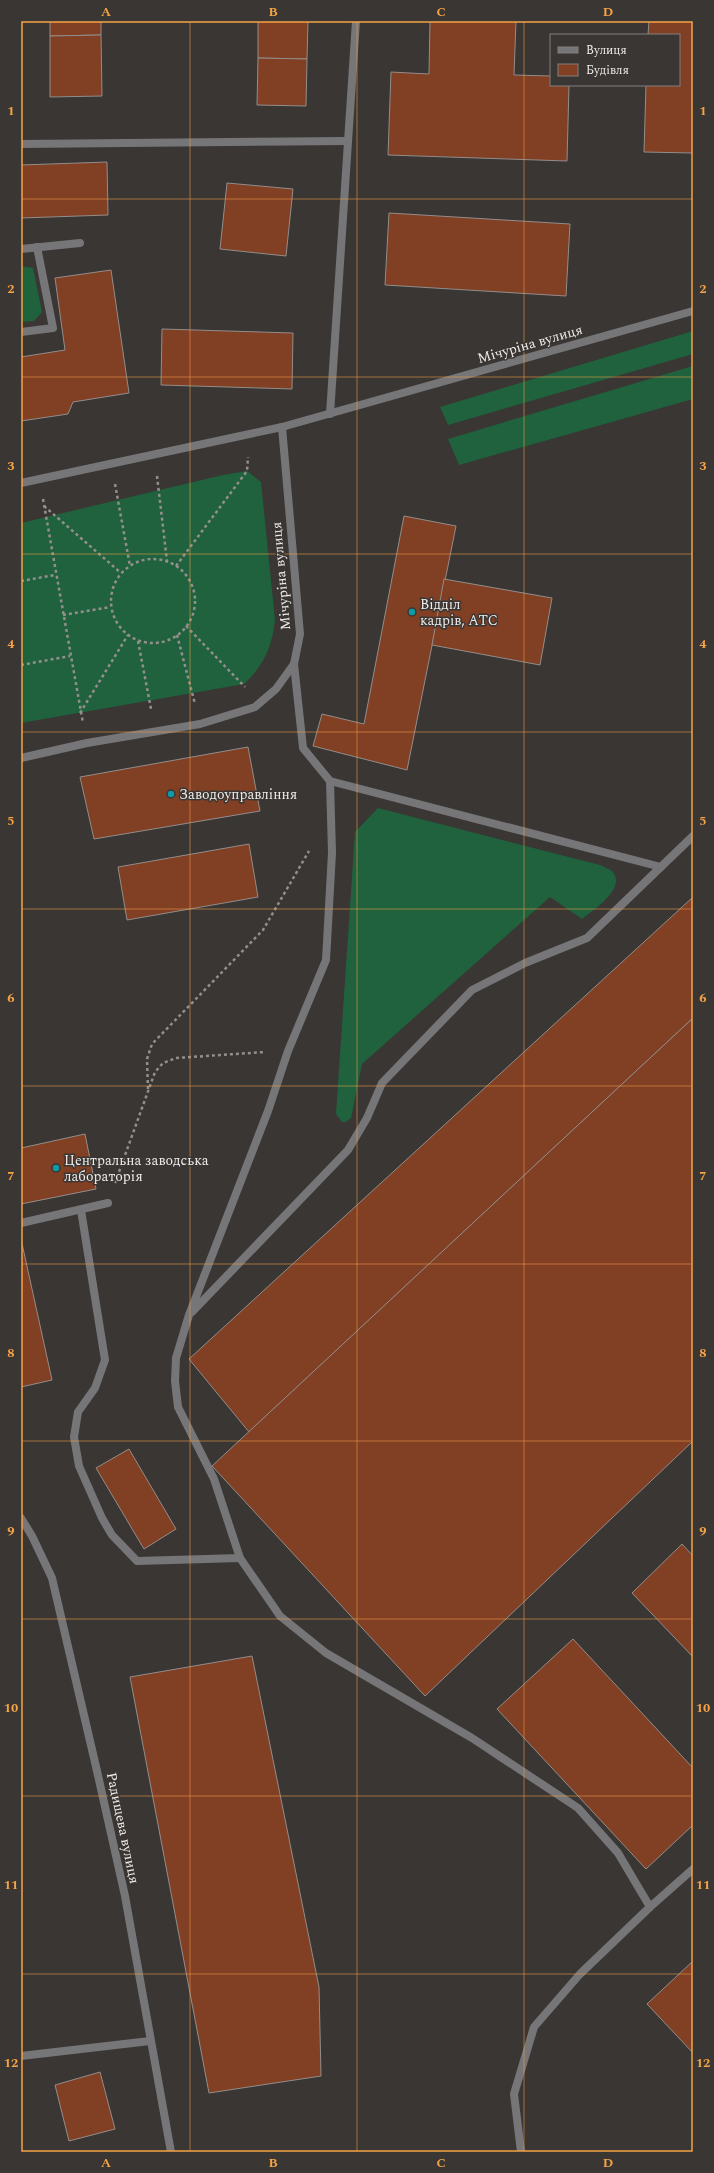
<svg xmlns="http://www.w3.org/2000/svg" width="714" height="2173" font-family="Spectral,serif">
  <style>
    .grass { fill: #1f623d }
    .building { fill: #813f24; stroke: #938d8b }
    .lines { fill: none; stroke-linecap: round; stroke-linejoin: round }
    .path { stroke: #938f8d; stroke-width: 2.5; stroke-dasharray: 3 3; stroke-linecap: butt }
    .service { stroke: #767679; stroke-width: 8 }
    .minor { stroke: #767679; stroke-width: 8 }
    .tertiary { stroke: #767679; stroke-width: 8 }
    .grid { fill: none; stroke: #f5a345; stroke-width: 1; stroke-opacity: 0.55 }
    .culture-dot { fill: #0f9aa8; stroke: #3a3633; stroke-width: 1.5 }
    .labels { text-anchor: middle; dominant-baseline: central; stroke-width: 3; stroke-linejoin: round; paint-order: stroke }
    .street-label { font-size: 14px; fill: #efecea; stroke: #3a3633 }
    .poi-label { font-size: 14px; fill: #efecea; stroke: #3a3633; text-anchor: start }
    .neatline { fill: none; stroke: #f5a345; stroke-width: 1.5 }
    .grid-label { font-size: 13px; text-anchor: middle; font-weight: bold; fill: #f5a345 }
  </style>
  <rect width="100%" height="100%" fill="#3a3633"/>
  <!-- grass -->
  <g class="grass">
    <polygon points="21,266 33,268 42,312 34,321 21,322"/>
    <polygon points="693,331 693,354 448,425 440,407"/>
    <polygon points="693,366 693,399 459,465 448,439"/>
    <path d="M 247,471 L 261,482 L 275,620 C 272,647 264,665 244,684 L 21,723 L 21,523 L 223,475 Z"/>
    <path d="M 378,808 L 600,865 C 604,867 609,869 612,871 C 628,888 592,911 582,919 L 550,897 L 362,1064 L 351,1118 L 346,1122 L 342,1122 L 336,1114 L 355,832 Z"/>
  </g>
  <!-- building -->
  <g class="building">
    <polygon points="50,21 101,21 101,35 50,36"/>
    <polygon points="258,21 308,21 307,59 258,58"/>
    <polygon points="430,21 516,21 514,75 551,76 551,85 569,85 567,161 388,155 391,72 429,74"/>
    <polygon points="649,21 693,21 693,153 644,152 646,85 679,85 679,35 648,35"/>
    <polygon points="101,35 102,96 50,97 50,36"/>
    <polygon points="258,58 307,59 306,106 257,105"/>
    <polygon points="107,162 108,215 21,218 21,165"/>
    <polygon points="227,183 293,189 286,256 220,249"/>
    <polygon points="389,213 570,224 566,296 385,285"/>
    <polygon points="111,270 129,393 73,402 68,414 21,421 21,357 65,350 55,278"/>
    <polygon points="162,329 293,333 292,389 161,385"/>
    <polygon points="404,516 456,526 407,770 313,746 322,714 364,724"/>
    <polygon points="444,579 552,598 540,665 432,645"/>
    <polygon points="248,747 260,811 94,839 80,777"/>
    <polygon points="249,844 258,897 127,920 118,867"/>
    <polygon points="693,897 693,1018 249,1432 189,1359"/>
    <polygon points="693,1018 693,1441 425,1696 212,1466"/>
    <polygon points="85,1134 96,1189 21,1204 21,1148"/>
    <polygon points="21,1239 52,1380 21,1387"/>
    <polygon points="129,1449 176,1529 144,1549 96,1468"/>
    <polygon points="682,1544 693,1556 693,1657 632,1593"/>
    <polygon points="573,1639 693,1768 693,1825 646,1869 497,1709"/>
    <polygon points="252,1656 319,1987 321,2076 209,2093 130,1677"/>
    <polygon points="693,1961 693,2053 647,2004"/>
    <polygon points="100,2072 115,2129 69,2141 55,2085"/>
  </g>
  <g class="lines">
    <!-- path -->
    <g class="path">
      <polyline points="157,476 167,561"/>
      <polyline points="115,484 130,566"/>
      <polyline points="43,499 83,723"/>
      <polyline points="44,506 121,573"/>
      <circle cx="153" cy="601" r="42"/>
      <polyline points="176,566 247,471 248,457"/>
      <polyline points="21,581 55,575"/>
      <polyline points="63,615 110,607"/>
      <polyline points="186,626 245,687"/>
      <polyline points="177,635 195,704"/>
      <polyline points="138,641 151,709"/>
      <polyline points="21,665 70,656"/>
      <polyline points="80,713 128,635"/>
      <polyline points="148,1089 147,1059 152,1044 263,930 309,851"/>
      <polyline points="115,1183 155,1072 163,1063 176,1058 265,1052"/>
    </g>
    <!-- service -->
    <g class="service">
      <polyline points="21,249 80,243"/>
      <polyline points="21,332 53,328 37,247"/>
      <polyline points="330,781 661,867"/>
      <polyline points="81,1210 105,1360 95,1388 78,1412 74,1437 79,1466 102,1518 112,1535 137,1561 240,1558 214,1479 178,1407 175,1381 176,1358 189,1315 268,1111 288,1051 326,960 332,853 330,781 303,748 294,664"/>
      <polyline points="21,1223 108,1203"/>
      <polyline points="192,1312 348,1150 367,1118 382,1083 472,990 525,963 587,938 693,836"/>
      <polyline points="240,1558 280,1616 326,1653 472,1738 578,1808 618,1853 650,1907"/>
      <polyline points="521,2152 514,2094 534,2027 580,1974 650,1907 693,1869"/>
    </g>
    <!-- minor -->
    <g class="minor">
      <polyline points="21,144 348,141"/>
      <polyline points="330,414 356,21"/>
      <polyline points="21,758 87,743 200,724 255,707 276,689 294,664 300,634 282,427"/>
      <polyline points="21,1518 32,1536 52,1578 97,1771 125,1896 171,2152"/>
      <polyline points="21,2056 150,2041"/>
    </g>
    <!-- tertiary -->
    <polyline class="tertiary" points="21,483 282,427 693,311"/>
  </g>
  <!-- grid -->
  <path class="grid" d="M 190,21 L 190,2152M 357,21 L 357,2152M 524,21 L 524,2152M 21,199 L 693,199M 21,377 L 693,377M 21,554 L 693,554M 21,732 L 693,732M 21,909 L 693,909M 21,1086 L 693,1086M 21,1264 L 693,1264M 21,1441 L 693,1441M 21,1619 L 693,1619M 21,1796 L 693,1796M 21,1974 L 693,1974"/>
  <!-- markers -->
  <g class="culture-dot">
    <circle cx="412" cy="612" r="4"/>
    <circle cx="171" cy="794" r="4"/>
    <circle cx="56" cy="1168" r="4"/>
  </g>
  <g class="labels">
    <!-- street labels -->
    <g class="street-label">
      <text transform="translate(530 344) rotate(-16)">Мічуріна вулиця</text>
      <text transform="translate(281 576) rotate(-95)">Мічуріна вулиця</text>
      <text transform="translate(123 1828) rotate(78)">Радищева вулиця</text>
    </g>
    <!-- poi labels -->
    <g class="poi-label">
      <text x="420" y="604">Відділ<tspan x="420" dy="16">кадрів, АТС</tspan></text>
      <text x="179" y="794">Заводоуправління</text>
      <text x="64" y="1160">Центральна заводська<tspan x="64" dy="16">лабораторія</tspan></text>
    </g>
  </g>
  <!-- border -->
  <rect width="714" height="2173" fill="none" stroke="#3a3633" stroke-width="44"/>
  <!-- legend -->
  <rect x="550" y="34" width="130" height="52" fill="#3a3633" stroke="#827f7c"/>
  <rect x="558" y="47" width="20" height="6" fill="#767679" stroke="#827f7c"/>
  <text x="586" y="54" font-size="12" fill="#efecea">Вулиця</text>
  <rect x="558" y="64" width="20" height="12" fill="#813f24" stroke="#827f7c"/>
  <text x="586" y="74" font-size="12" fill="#efecea">Будівля</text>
  <rect x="22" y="22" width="670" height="2129" class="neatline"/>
  <g class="grid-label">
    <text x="106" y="16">A</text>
    <text x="273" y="16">B</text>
    <text x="441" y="16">C</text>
    <text x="608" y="16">D</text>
    <text x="11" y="115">1</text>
    <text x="703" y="115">1</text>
    <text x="11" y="293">2</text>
    <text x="703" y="293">2</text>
    <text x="11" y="470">3</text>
    <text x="703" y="470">3</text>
    <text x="11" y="648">4</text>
    <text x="703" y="648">4</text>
    <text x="11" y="825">5</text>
    <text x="703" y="825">5</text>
    <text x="11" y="1002">6</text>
    <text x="703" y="1002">6</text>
    <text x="11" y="1180">7</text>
    <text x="703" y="1180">7</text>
    <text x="11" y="1357">8</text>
    <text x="703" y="1357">8</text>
    <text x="11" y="1535">9</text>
    <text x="703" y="1535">9</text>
    <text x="11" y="1712">10</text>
    <text x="703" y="1712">10</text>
    <text x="11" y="1889">11</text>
    <text x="703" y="1889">11</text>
    <text x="11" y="2067">12</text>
    <text x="703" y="2067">12</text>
    <text x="106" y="2167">A</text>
    <text x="273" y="2167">B</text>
    <text x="441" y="2167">C</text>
    <text x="608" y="2167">D</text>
  </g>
</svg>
